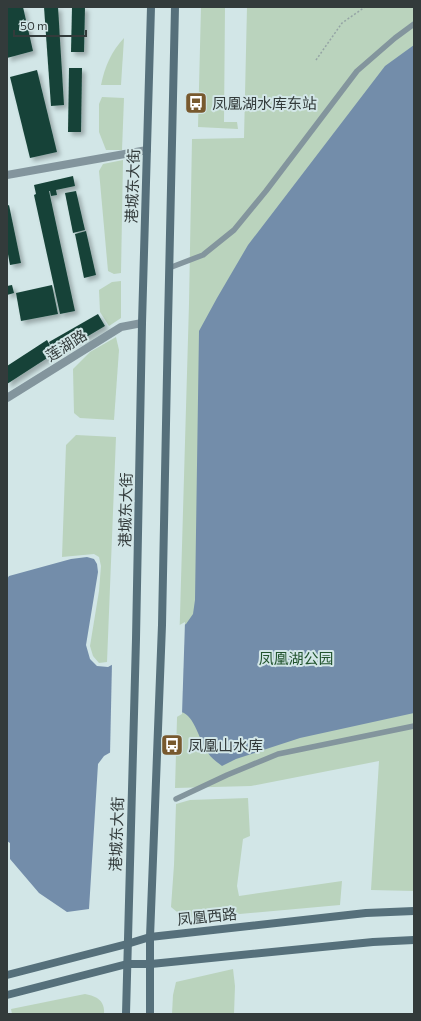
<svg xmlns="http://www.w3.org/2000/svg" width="421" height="1021" font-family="Commissioner,'Noto Sans SC',sans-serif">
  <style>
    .green { fill: #bad3bd }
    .water { fill: #738daa }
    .pier { fill: #d2e6e7 }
    .building { fill: #164338; filter: url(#shadow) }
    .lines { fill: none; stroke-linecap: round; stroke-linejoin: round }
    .path { stroke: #95a4a5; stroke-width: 1.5; stroke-dasharray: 2 2; stroke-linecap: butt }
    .lane { stroke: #83959d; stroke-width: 5.5 }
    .street { stroke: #83959d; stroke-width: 8 }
    .secondary { stroke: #56707b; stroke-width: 8 }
    .labels { text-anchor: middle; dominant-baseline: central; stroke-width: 4; stroke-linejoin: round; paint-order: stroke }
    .poi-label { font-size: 15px; fill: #333b3b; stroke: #d2e6e7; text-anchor: start }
    .street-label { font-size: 15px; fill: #333b3b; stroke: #d2e6e7 }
    .park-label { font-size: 15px; fill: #22542e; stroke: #d2e6e7 }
  </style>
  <defs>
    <filter id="shadow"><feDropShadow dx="3.5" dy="3.5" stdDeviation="2" flood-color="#0004"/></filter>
  </defs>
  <rect width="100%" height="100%" fill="#d2e6e7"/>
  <!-- green -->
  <g class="green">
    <polygon points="201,7 225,7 224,122 237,122 238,129 198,127"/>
    <polygon points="247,7 414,7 414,891 371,890 379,761 251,786 175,788 189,304 192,139 244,138"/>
    <path d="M 124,38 L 121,85 L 101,85 C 105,66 111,52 124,38 Z"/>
    <polygon points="102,97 124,98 122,150 106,150 99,132 99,104"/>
    <polygon points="123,160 121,273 114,274 108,271 99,171 103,164"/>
    <polygon points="121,281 121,318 109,326 100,312 99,290 112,282"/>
    <polygon points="116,337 119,350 114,420 80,418 74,413 73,369 90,352"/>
    <polygon points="76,435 116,437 107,662 99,663 93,656 90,646 99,591 101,566 99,557 94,554 62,557 66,445"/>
    <polygon points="248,798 250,836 243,839 237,886 239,896 342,881 340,905 196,918 182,916 171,907 174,865 176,804 190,800"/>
    <polygon points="233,969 235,986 234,1014 172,1014 173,995 176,982"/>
    <path d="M 85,994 C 97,996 105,1001 104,1014 L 12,1014 L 11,1009 Z"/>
  </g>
  <!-- water -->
  <path class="water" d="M 414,45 L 414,713 L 300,738 L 236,759 L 222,766 C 217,762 211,758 208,753 C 200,743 195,715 181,712 L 104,756 L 98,764 L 89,909 L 67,912 L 39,893 L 10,859 L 10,843 L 7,841 L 7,579 L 9,576 L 71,559 L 87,557 L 94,559 L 97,564 L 98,572 L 86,645 L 90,659 L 97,666 L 108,667 L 186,624 L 193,614 L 195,600 L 199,331 L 217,298 L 248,245 L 385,66 Z"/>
  <!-- pier -->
  <polygon class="pier" points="185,622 182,714 110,755 112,662"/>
  <!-- building -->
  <g class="building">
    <polygon points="7,7 23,7 33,51 7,58"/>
    <polygon points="44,7 58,7 64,105 51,106"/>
    <polygon points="72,7 85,7 84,52 71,52"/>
    <polygon points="69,68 82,68 81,132 68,132"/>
    <polygon points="37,70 57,152 30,158 10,77"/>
    <polygon points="73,176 75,186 56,190 57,195 51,196 50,191 49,191 75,311 60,314 34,195 36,194 34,185"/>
    <polygon points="76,191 85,230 73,233 65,193"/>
    <polygon points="9,205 21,263 10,265 7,249 7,206"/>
    <polygon points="86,231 96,275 84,278 75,234"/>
    <polygon points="12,285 14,293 7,295 7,286"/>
    <polygon points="52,285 58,314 21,321 16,293"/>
    <polygon points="98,314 105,326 83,339 82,338 55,353 7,384 7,366 47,340 52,349 49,342"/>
  </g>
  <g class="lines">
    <!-- path -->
    <polyline class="path" points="316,60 342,23 365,7"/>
    <!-- lane -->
    <g class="lane">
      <polyline points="169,268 203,255 234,230 266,191 357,71 395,38 414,24"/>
      <polyline points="176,799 227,775 278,754 414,726"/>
    </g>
    <!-- street -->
    <g class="street">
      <polyline points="7,175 147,150"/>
      <polyline points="7,398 121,327 142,323"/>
    </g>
    <!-- secondary -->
    <g class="secondary">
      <polyline points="7,975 127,944 150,937 366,913 414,911"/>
      <polyline points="7,995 127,964 151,964 373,942 414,940"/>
      <polyline points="126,1014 136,639 142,323 151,7"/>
      <polyline points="150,1014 150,937 162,625 168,324 175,7"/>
    </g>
  </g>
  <!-- icons -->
  <defs>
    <g id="bus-square" transform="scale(1.15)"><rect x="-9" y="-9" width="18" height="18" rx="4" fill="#78592e" stroke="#d2e6e7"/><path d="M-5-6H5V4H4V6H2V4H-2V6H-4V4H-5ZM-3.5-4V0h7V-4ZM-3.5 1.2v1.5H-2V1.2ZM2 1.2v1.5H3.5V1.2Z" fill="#fff"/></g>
  </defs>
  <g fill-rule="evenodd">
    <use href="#bus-square" x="196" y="103"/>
    <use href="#bus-square" x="172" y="745"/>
  </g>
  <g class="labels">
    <!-- poi labels -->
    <g class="poi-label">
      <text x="212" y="103">凤凰湖水库东站</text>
      <text x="188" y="745">凤凰山水库</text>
    </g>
    <!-- street labels -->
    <g class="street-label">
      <text transform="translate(132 186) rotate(-88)">港城东大街</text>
      <text transform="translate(66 345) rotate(-32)">莲湖路</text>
      <text transform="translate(125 510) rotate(-89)">港城东大街</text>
      <text transform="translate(116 834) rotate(-88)">港城东大街</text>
      <text transform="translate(207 916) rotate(-6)">凤凰西路</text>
    </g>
    <!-- park labels -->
    <g class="park-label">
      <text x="296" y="658">凤凰湖公园</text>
    </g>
  </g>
  <!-- border -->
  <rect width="421" height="1021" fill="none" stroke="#333b3b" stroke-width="16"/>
  <!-- scale -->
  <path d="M14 30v6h72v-6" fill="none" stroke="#333b3b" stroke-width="2"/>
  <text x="20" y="30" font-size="12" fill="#333b3b" stroke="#d2e6e7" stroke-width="3" paint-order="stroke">50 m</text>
</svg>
